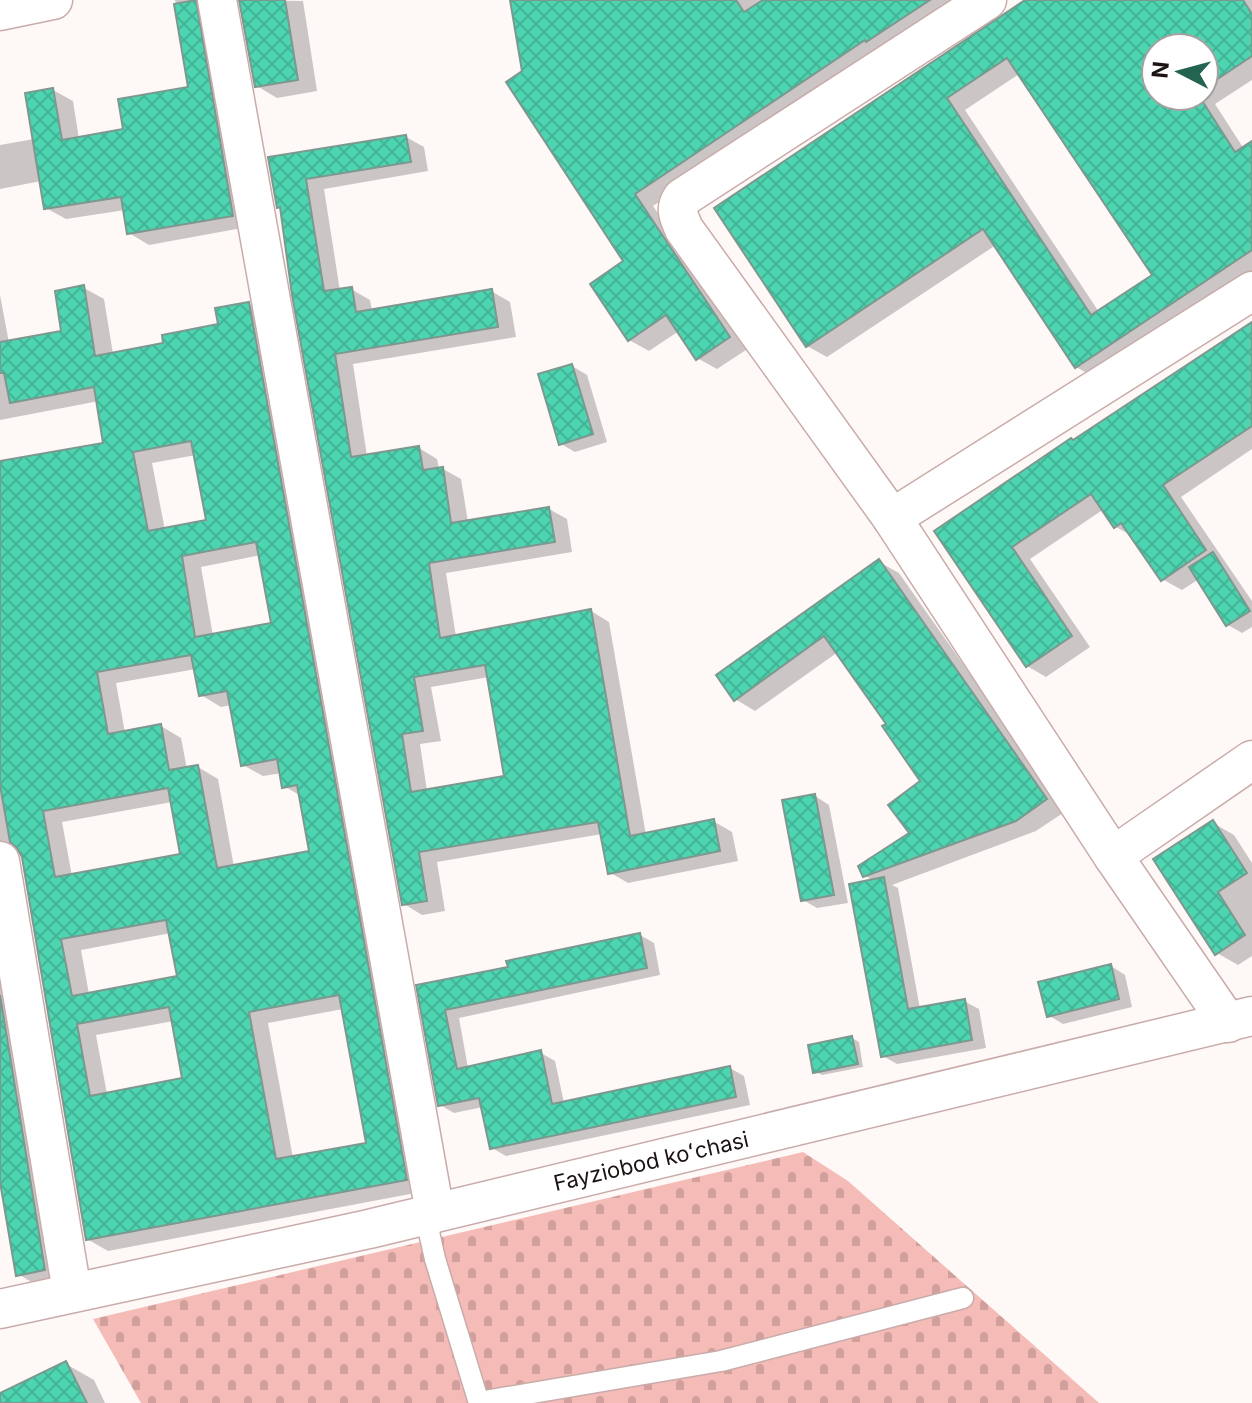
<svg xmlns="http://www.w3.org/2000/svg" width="1252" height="1403" font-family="Inter,sans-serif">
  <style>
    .cemetery { fill: url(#cemetery-stones) }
    .shadow { fill: #0003; fill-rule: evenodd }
    .building { fill: url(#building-cross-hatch); stroke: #7c988f; stroke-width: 2; fill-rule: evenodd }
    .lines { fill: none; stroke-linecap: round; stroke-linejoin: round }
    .service-casing { stroke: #c9acaa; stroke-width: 23 }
    .minor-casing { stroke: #c9acaa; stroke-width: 41 }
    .service { stroke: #fff; stroke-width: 20 }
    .minor { stroke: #fff; stroke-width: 38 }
    .labels { text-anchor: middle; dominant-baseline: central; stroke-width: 6; stroke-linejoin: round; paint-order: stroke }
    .street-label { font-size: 22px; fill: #1d1313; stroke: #fff }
  </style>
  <defs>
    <pattern id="cemetery-stones" width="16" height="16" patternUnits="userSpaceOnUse" patternTransform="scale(2)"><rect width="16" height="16" fill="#f4bbb7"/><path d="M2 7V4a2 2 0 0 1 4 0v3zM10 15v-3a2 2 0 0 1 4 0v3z" fill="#d1a09c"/></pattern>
    <pattern id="building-cross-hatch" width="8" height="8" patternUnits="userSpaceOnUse" patternTransform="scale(2)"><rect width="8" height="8" fill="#4dd4b1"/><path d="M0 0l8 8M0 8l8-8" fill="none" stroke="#43b597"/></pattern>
  </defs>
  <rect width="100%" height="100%" fill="#fef8f7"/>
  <!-- cemetery -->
  <polygon class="cemetery" points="803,1152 848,1181 1099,1403 141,1403 93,1319"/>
  <!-- shadow -->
  <g class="shadow">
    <polygon points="175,0 219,0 253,226 149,245 129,233 125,210 66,219 46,208 41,181 0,189 0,145 34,139 53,90 73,101 79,139 126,131 191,88"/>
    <polygon points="241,0 303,1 317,91 277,98 257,86"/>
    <polygon points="512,0 966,0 885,50 653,206 749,348 717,369 697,358 679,331 649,351 629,340 626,262 524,72"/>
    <path d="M 1029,0 L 1252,0 L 1252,80 L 1215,104 L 1244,149 L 1252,143 L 1252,274 L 1096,378 L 1076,367 L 996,245 L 827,357 L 807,346 L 716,209 ZM 1156,48 L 1204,48 L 1204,96 L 1156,96 ZM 1019,74 L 1154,275 L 1099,312 L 965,110 Z"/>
    <path d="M 406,137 L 424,147 L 428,171 L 324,189 L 340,291 L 351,289 L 370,300 L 372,311 L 491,291 L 510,302 L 516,337 L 353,364 L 367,456 L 419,448 L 437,459 L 439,469 L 443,469 L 461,479 L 468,522 L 549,509 L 567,519 L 572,552 L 446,573 L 456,637 L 591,611 L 609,622 L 646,835 L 713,821 L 732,832 L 738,861 L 628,883 L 609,872 L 602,834 L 437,862 L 445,911 L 422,915 L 404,904 L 282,208 L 279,207 L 270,159 ZM 489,677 L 506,778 L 427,791 L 420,744 L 441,741 L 431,687 Z"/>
    <path d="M 84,288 L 104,299 L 113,354 L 165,345 L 220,326 L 249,304 L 269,316 L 426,1191 L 108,1251 L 87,1239 L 24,857 L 19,850 L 6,856 L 0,864 L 0,461 L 0,463 L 106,445 L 99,401 L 0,420 L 0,295 L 9,343 L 64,332 ZM 196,455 L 208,521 L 165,530 L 152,463 ZM 261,555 L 274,625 L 213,636 L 201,567 ZM 196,669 L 201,695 L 221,707 L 232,705 L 243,765 L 263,776 L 282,773 L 284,786 L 301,796 L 312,852 L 234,867 L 218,779 L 198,767 L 187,769 L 181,738 L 161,726 L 125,733 L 116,683 ZM 172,802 L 182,856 L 72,876 L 62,822 ZM 171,933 L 179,977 L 89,994 L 81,950 ZM 343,1009 L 368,1144 L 293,1158 L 268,1023 ZM 174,1021 L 184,1080 L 107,1094 L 96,1035 Z"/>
    <polygon points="1252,324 1252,449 1181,497 1252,601 1252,627 1242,633 1228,625 1199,579 1182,590 1162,579 1134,537 1116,527 1104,509 1030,559 1090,647 1046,677 1027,666 937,531"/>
    <polygon points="572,366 587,375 607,442 575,452 561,444"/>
    <polygon points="879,562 899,573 1066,811 1036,831 892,885 898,888 920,1009 964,1001 979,1009 986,1048 897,1064 883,1056 874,881 865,876 912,834 923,782 888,724 838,652 755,711 735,699"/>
    <polygon points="815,796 829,805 848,903 817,908 803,900"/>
    <polygon points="1213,823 1234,835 1252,863 1252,956 1238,965 1217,953"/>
    <polygon points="0,890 65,1281 38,1286 18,1274 0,1174"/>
    <polygon points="640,935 654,943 660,975 459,1018 468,1068 541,1053 555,1061 564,1103 730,1068 744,1076 750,1105 506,1156 492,1148 483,1107 454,1113 440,1105 419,987 510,968"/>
    <polygon points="1111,966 1125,975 1132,1007 1063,1024 1048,1015"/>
    <polygon points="852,1038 859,1042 863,1067 822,1075 815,1071"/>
    <polygon points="66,1364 94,1380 105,1403 0,1403 0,1395"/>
  </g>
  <!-- building -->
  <g class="building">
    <polygon points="196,0 233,216 127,234 121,197 44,209 25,93 53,88 62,140 123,129 118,99 188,87 174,4"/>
    <polygon points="239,0 285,0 298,80 255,87"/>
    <polygon points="510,0 736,0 744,12 763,0 930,0 866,42 865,40 635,194 730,337 696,360 666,315 628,341 590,284 623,261 506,82 522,71"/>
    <path d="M 1025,0 L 1243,0 L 1252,14 L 1252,56 L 1204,88 L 1204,48 L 1156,48 L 1156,96 L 1199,96 L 1235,152 L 1252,141 L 1252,250 L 1075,368 L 983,229 L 806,347 L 714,208 ZM 1007,58 L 1152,275 L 1091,315 L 947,98 Z"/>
    <path d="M 406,135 L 411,162 L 306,179 L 324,291 L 352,287 L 356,312 L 492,289 L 498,327 L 335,354 L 351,457 L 419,446 L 423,470 L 443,467 L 451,523 L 549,507 L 555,542 L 429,563 L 440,638 L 591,609 L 630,836 L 714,819 L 720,851 L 608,874 L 598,822 L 419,852 L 427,901 L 402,905 L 292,295 L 280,207 L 277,208 L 268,157 ZM 485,665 L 504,776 L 411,792 L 402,734 L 423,731 L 414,677 Z"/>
    <path d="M 84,285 L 95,356 L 163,343 L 162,335 L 218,324 L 215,308 L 249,302 L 407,1180 L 86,1240 L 22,857 L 17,848 L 10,842 L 0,785 L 0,461 L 103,443 L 94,387 L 10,403 L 4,373 L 0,373 L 0,342 L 61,331 L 55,291 ZM 191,441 L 206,520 L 148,531 L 133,452 ZM 256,542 L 271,623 L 195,637 L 182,556 ZM 191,655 L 199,696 L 227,691 L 241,766 L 277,759 L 282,788 L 297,785 L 309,851 L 217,868 L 198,765 L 169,770 L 161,724 L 108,734 L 97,672 ZM 168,788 L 180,854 L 55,877 L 43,811 ZM 166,920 L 177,976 L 72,996 L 61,939 ZM 339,995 L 366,1143 L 276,1159 L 249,1012 ZM 169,1007 L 182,1078 L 90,1096 L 77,1024 Z"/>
    <polygon points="1252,322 1252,426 1163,485 1206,550 1161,581 1121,523 1114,528 1091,494 1012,547 1072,636 1026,667 934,531 1071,438 1073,440"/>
    <polygon points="572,364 593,434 559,445 538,374"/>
    <polygon points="1213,552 1250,611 1226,626 1189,567"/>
    <polygon points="879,559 1047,799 1016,821 863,877 858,866 909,833 888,805 920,781 882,726 886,724 824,636 734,701 716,675"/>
    <polygon points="815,794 834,895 801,901 782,800"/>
    <polygon points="1213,820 1247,873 1218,892 1245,935 1215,955 1153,859"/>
    <polygon points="884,877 908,1009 965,999 972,1040 881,1057 849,884"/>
    <polygon points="640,933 647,968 445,1010 457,1069 541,1050 552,1104 730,1066 736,1097 490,1149 479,1098 438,1106 416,985 508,967 506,961"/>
    <polygon points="1111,964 1119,999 1047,1017 1038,982"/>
    <polygon points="0,995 45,1270 16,1276 0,1182"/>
    <polygon points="852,1036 858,1064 813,1073 808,1045"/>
    <polygon points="66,1361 87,1403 0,1403 0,1393"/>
  </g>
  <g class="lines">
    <!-- service casing -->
    <g class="service-casing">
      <g id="service">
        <polyline points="425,1214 435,1259 479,1403"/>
        <polyline points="479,1402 721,1361 963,1298"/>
      </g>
    </g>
    <!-- minor casing -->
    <g class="minor-casing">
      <g id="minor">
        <polyline points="217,0 435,1213"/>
        <path d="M 987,0 L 682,198 C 674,209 679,217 684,229 L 892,518 L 1113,856"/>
        <polyline points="0,11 53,0"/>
        <polyline points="892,518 1252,291"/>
        <polyline points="0,861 72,1292"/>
        <polyline points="1228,1023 1113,856 1252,760"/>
        <polyline points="0,1309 369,1229 1252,1016"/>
      </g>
    </g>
    <!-- service -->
    <use href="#service" class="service"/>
    <!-- minor -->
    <use href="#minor" class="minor"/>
  </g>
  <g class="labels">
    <!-- street labels -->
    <g class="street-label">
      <text transform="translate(651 1161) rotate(-13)">Fayziobod koʻchasi</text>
    </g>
  </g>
  <!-- north arrow -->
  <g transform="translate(1180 72) rotate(276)"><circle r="38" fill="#ffffff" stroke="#a5a1a1" stroke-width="2"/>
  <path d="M0-6L14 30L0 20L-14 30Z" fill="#226352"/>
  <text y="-12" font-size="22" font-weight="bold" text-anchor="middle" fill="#1d1313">N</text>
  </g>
</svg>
